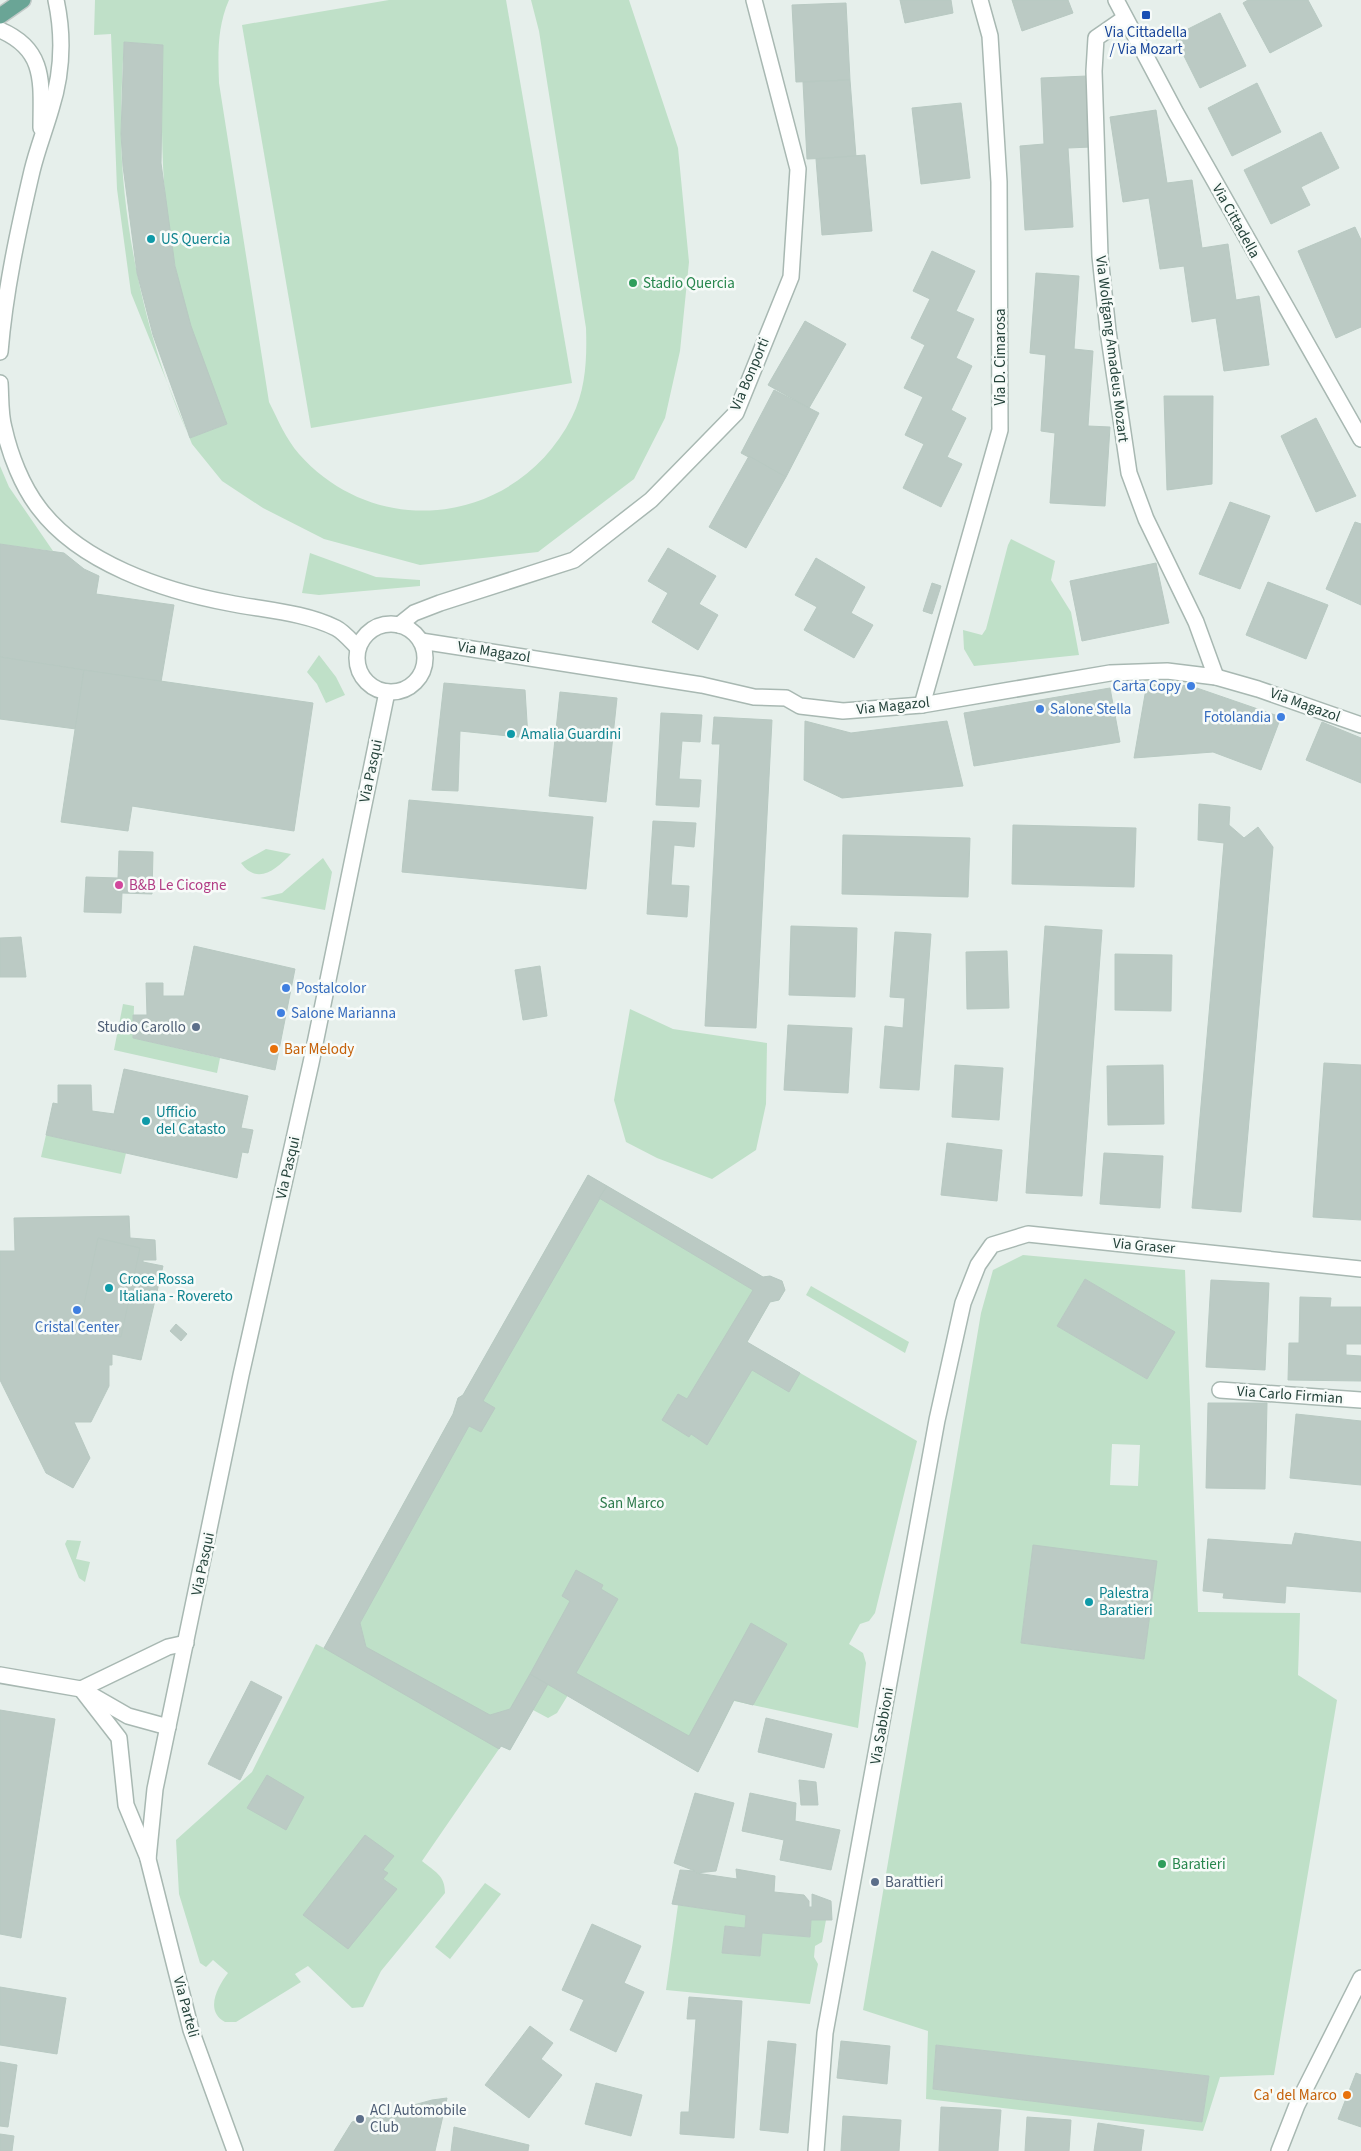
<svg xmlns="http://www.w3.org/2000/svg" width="1361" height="2151" font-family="'Source Sans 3',sans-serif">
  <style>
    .green { fill: #bfe0c8; fill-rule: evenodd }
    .building { fill: #bbcac4; stroke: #b8c9c2 }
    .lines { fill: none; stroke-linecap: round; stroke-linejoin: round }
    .street-casing { stroke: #a8b8b2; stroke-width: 18 }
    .primary-casing { stroke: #c2cac8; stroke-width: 18 }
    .street { stroke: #fff; stroke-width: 15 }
    .primary { stroke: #6aa596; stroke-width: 15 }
    .transit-dot { fill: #1a4fb4; stroke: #f7fbf9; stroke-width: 2 }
    .culture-dot { fill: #0f9aa8; stroke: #f7fbf9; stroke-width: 2 }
    .leisure-dot { fill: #2e9e5b; stroke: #f7fbf9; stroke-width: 2 }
    .shop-dot { fill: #3f7fe0; stroke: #f7fbf9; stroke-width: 2 }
    .hotel-dot { fill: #d1479c; stroke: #f7fbf9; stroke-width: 2 }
    .service-dot { fill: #5c6f8a; stroke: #f7fbf9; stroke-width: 2 }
    .food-dot { fill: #e8710a; stroke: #f7fbf9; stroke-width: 2 }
    .labels { text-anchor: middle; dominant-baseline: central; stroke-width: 5; stroke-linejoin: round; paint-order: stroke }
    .transit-label { font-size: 15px; fill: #164399; stroke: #f7fbf9 }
    .street-label { font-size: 15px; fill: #24423a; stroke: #f7fbf9 }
    .culture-label { font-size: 15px; fill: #0d838f; stroke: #f7fbf9; text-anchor: start }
    .leisure-label { font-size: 15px; fill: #27864d; stroke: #f7fbf9; text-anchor: start }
    .shop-label { font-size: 15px; fill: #366cbe; stroke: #f7fbf9; text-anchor: start }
    .hotel-label { font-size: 15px; fill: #b23c85; stroke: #f7fbf9; text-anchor: start }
    .service-label { font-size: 15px; fill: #4e5e75; stroke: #f7fbf9; text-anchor: start }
    .food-label { font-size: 15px; fill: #c56008; stroke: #f7fbf9; text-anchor: start }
    .park-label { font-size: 15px; fill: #2d7a4b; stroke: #f7fbf9 }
  </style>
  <rect width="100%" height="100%" fill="#e6efeb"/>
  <!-- green -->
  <g class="green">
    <path d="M 95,0 L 229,0 C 217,27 218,55 219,83 L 269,402 C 278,420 286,439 299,454 C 379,544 519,523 572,417 C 586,389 587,358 586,328 L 539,31 L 531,0 L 629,0 L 678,148 L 689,262 L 680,351 L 665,418 L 634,479 L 538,552 L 420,565 L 324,539 L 263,508 L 222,481 L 192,444 L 131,293 L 117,189 L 111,34 L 94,35 ZM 124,42 L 163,45 C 161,120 160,192 175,265 C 185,319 207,372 227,424 L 190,438 C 149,351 122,230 121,133 C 121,103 122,73 124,42 Z"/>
    <polygon points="389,0 506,0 572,383 311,428 242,25"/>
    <polygon points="0,466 9,487 53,551 0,544"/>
    <polygon points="1011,539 1055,561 1051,580 1071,612 1079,655 974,666 964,649 963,630 982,635 986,629 1008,545"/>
    <polygon points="310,553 376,577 420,580 420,586 319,595 302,593"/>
    <polygon points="319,655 336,677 345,695 326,703 317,684 307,672"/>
    <path d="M 266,849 L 291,854 C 276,869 258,886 241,863 Z"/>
    <polygon points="323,858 332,872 325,910 260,898 282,893"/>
    <polygon points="123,1004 134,1006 133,1038 220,1058 217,1073 114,1050"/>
    <polygon points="630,1009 673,1029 767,1043 766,1104 756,1150 712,1179 657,1158 626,1142 614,1100"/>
    <polygon points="46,1135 126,1153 121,1174 41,1157"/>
    <path d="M 588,1175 L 763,1277 L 770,1276 L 782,1281 L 785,1290 L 779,1300 L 770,1302 L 747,1342 L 917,1441 L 875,1613 L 869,1621 L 860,1624 L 849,1644 L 863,1653 L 866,1663 L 858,1728 L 734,1701 L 698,1772 L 568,1695 L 557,1713 L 548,1718 L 533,1710 L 510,1750 L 501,1746 L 422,1861 C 435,1872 445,1875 445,1893 L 381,1971 L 363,2007 L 352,2008 L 308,1966 L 295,1974 L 301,1982 L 236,2022 L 225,2022 C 204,2011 218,1986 228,1973 L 213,1960 L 206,1967 L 200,1963 L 179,1894 L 176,1840 L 252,1772 L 316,1644 L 324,1648 L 453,1414 L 458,1398 L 463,1395 Z"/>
    <path d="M 1023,1255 L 1185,1270 L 1198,1612 L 1300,1613 L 1298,1675 L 1337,1700 L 1274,2075 L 1220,2077 L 1203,2131 L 926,2099 L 928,2031 L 863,2010 L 981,1313 L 993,1270 ZM 1085,1279 L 1174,1332 L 1147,1379 L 1057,1326 ZM 1112,1444 L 1140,1445 L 1138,1486 L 1110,1485 ZM 1033,1546 L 1156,1561 L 1144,1659 L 1021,1643 ZM 936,2045 L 1209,2076 L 1202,2122 L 933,2089 Z"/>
    <polygon points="811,1286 909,1342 905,1353 806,1295"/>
    <polygon points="67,1540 81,1541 76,1559 90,1562 85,1582 79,1578 65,1544"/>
    <polygon points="485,1883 501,1894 450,1959 435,1947"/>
    <polygon points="678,1905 746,1915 745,1928 725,1926 722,1953 760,1956 762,1933 810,1937 811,1920 826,1920 822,1942 815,1946 814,1957 818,1964 810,2004 666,1990"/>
  </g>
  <!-- building -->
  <g class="building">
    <polygon points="900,0 951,0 953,13 905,23"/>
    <polygon points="1012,0 1068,0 1073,13 1022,31"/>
    <polygon points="1248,0 1308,0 1322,26 1270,53 1243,3"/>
    <polygon points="846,3 850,80 796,82 792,5"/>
    <polygon points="1220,13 1246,66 1200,88 1174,36"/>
    <polygon points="124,42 163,45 161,163 175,266 191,326 227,424 190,438 153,335 137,273 123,166 121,134"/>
    <polygon points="1087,76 1091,147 1068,148 1073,227 1025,230 1020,146 1044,144 1041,78"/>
    <polygon points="850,80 856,157 807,159 803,82"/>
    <polygon points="1257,83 1281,132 1232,156 1208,108"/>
    <polygon points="961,103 970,178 921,184 912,108"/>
    <polygon points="1156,110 1167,183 1192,180 1202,248 1228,244 1236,300 1259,296 1269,365 1224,371 1216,318 1192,322 1184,266 1160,269 1149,198 1123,202 1110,117"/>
    <polygon points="1321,132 1339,168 1301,187 1310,205 1271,224 1244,170"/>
    <polygon points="865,155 872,231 822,235 816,159"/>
    <polygon points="1355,227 1361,240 1361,327 1336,338 1298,251"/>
    <polygon points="932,251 975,271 956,311 974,319 956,358 972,366 951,410 966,418 947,457 962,464 941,507 903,488 924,444 905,435 923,397 904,388 925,345 911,338 930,299 913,291"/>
    <polygon points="1036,273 1079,276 1074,349 1093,351 1088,426 1110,427 1105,506 1050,503 1055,433 1041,431 1046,355 1030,353"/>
    <polygon points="805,321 846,344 809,408 768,385"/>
    <polygon points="774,390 819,413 786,477 741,453"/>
    <polygon points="1164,396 1213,396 1212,484 1167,490"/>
    <polygon points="1316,418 1356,496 1316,512 1281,436"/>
    <polygon points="749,456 786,477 746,548 709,527"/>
    <polygon points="1230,502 1270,516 1240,589 1199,574"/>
    <polygon points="1355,522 1361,524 1361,605 1326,589"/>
    <polygon points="0,544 64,553 84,569 99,576 96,594 174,605 161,682 0,657"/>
    <polygon points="668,548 716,576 699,604 718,615 698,650 652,622 668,593 648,581"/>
    <polygon points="816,558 865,587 851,613 873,625 854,658 804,630 817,607 795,595"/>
    <polygon points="1156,563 1169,623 1082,641 1070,581"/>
    <polygon points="1268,582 1328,605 1306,659 1246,635"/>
    <polygon points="932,583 941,586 932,614 923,611"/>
    <polygon points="0,657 84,670 76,729 0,719"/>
    <polygon points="84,670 313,703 294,831 132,806 128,831 61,822"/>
    <polygon points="444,683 525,690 528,738 460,731 458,791 432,790"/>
    <polygon points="1147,683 1191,686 1281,717 1261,770 1213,752 1134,758"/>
    <polygon points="1110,688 1120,742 974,766 964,713"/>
    <polygon points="560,692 617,698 606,802 549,796"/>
    <polygon points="661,713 702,715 700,742 682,741 679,779 701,780 699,807 656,805"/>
    <polygon points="714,717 772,720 756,1028 705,1026 720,744 712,744"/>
    <polygon points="805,721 851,733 947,721 963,786 842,798 804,780"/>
    <polygon points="1322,722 1361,738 1361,783 1306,760"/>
    <polygon points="409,800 593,817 586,889 402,872"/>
    <polygon points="1199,804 1230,807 1229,825 1244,838 1258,827 1273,847 1241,1212 1192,1208 1224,843 1198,840"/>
    <polygon points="653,821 696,823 694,847 674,845 671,885 689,886 687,917 647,914"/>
    <polygon points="1013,825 1136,828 1134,887 1012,884"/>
    <polygon points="843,835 970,838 968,897 842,894"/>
    <polygon points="119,851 153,852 152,894 122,893 121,913 84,912 86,877 118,878"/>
    <polygon points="791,926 857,928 855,997 789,995"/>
    <polygon points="1045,926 1102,930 1082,1196 1026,1193"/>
    <polygon points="895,932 931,934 919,1090 880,1088 885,1026 903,1028 905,998 890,997"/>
    <polygon points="21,937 26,977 0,977 0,938"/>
    <polygon points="194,946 295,969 275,1070 133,1038 133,1015 147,1015 146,983 163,983 163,996 184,996"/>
    <polygon points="1007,951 1009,1008 967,1009 966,952"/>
    <polygon points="1115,954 1172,955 1171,1011 1115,1010"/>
    <polygon points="540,966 547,1016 523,1020 515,970"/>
    <polygon points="788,1025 852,1028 848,1093 784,1090"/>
    <polygon points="1324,1063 1361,1065 1361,1220 1313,1217"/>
    <polygon points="955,1065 1003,1068 999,1120 952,1117"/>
    <polygon points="1163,1065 1164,1124 1108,1125 1107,1066"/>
    <polygon points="124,1069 248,1096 241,1128 253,1130 248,1153 242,1152 237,1178 46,1135 53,1103 58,1104 58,1085 91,1085 92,1111 114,1114"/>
    <polygon points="947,1143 1002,1150 997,1201 941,1195"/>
    <polygon points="1104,1153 1163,1156 1160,1208 1100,1204"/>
    <polygon points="588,1175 607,1186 483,1401 495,1408 481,1432 469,1426 360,1623 366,1647 490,1715 510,1709 530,1674 548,1684 510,1750 501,1746 499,1749 324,1648 453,1414 458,1398 463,1395"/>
    <polygon points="607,1186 763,1277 770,1276 782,1281 785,1290 779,1300 770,1302 747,1342 800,1373 789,1392 752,1370 707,1445 691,1434 689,1437 662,1420 678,1394 687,1399 753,1290 599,1198"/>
    <polygon points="129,1216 130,1238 155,1240 156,1260 143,1260 143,1262 163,1266 141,1360 112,1354 112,1365 109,1365 109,1386 91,1422 74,1422 90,1458 73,1488 46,1473 0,1380 0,1251 15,1251 14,1218"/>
    <polygon points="98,1238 140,1248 121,1337 79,1328"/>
    <polygon points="1085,1279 1175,1332 1147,1379 1057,1326"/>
    <polygon points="1211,1280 1269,1283 1265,1370 1206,1367"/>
    <polygon points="1300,1297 1331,1298 1330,1307 1361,1307 1361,1344 1346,1344 1346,1355 1361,1356 1361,1381 1288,1380 1289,1343 1299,1343"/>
    <polygon points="176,1324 187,1334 181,1341 170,1331"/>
    <polygon points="1208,1403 1267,1403 1265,1489 1206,1488"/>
    <polygon points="1296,1414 1361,1421 1361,1485 1290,1478"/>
    <polygon points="1295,1533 1361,1542 1361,1592 1286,1586 1285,1603 1223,1598 1224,1593 1203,1591 1208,1539 1292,1545"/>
    <polygon points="1033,1545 1157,1561 1144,1659 1021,1643"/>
    <polygon points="576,1570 603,1585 601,1589 618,1599 576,1673 689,1736 751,1623 787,1644 753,1705 734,1700 698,1772 530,1674 570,1601 562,1596"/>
    <polygon points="251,1681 282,1697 240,1780 208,1764"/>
    <polygon points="0,1710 55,1719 21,1938 0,1934"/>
    <polygon points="766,1718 832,1734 824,1768 758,1752"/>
    <polygon points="267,1775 304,1797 286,1830 247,1808"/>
    <polygon points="799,1780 816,1782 818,1805 801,1805"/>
    <polygon points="695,1793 734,1803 716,1871 696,1873 737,1879 736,1869 775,1876 774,1892 804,1895 809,1901 809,1907 812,1907 812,1894 831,1901 832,1920 811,1920 810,1937 762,1933 760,1956 722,1953 725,1926 745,1928 746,1915 672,1904 680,1870 695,1871 674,1863"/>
    <polygon points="750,1793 796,1803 795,1821 840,1830 831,1870 780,1860 784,1840 742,1831"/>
    <polygon points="365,1835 394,1856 383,1870 388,1873 383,1879 397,1889 348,1949 303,1915"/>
    <polygon points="592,1924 641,1946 624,1983 644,1992 616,2052 570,2030 584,2000 562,1990"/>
    <polygon points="0,1987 66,1998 57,2054 0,2045"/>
    <polygon points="689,1997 742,2001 734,2138 680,2134 681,2112 689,2112 696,2019 687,2019"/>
    <polygon points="530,2026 553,2043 541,2059 562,2075 529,2118 485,2085"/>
    <polygon points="768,2041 796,2044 788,2133 760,2130"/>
    <polygon points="841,2041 890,2046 887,2084 837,2078"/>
    <polygon points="936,2045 1209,2076 1202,2122 933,2089"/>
    <polygon points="0,2062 17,2065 8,2127 0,2126"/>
    <polygon points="1356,2073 1361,2075 1361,2127 1338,2119"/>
    <polygon points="596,2083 642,2095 631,2136 585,2124"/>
    <polygon points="447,2098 435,2151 334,2151 352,2122 432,2100"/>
    <polygon points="941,2107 1001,2110 998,2151 939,2151"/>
    <polygon points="843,2116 901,2120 899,2151 841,2151"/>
    <polygon points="1027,2117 1071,2120 1069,2151 1025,2151"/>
    <polygon points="1098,2123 1144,2130 1141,2151 1094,2151"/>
    <polygon points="454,2127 529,2145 528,2151 451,2151"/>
    <polygon points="0,2134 14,2136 12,2151 0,2151"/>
  </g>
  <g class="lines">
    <!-- street casing -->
    <g class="street-casing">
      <g id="street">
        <polyline points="1116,0 1176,113 1361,439"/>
        <polyline points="1125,18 1096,38 1094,71 1100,256 1108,331 1129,473 1146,519 1196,622 1216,677"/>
        <path d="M 0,30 C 47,50 41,84 41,128"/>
        <path d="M 0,352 C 5,291 18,231 32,171 C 37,150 45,130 51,109 C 62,74 64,37 56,0"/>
        <path d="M 0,383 C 1,397 0,414 4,428 C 10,455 22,486 39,508 C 80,563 164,591 229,603 C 263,610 304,612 336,628 C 344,632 352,642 358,648"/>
        <circle cx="391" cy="658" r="34"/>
        <polyline points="399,625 414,613 440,603 574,560 651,500 736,413 791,277 798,169 754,0"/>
        <polyline points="421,641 702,685 754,697 786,698 800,706 843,711 922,705 1110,673 1167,671 1216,677 1258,689 1361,725"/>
        <polyline points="922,705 1000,430 999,182 990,36 980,0"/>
        <polyline points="1220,1390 1361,1400"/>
        <polyline points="0,1675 81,1689 128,1716 168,1727"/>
        <polyline points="81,1689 119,1738 126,1805 148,1858"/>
        <polyline points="81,1689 168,1647 186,1643"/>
        <polyline points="235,2151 191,2030 148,1859 155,1789 241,1375 311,1063 387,692"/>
        <polyline points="816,2151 825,2033 835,1978 937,1420 963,1303 978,1265 992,1245 1028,1234 1361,1269"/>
        <polyline points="1279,2151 1297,2105 1361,1978"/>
      </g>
    </g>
    <!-- primary casing -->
    <g class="primary-casing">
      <polyline id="primary" points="0,16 23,0"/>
    </g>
    <!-- street -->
    <use href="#street" class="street"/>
    <!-- primary -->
    <use href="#primary" class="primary"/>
  </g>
  <!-- markers -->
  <rect class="transit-dot" x="1141" y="10" width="10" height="10" rx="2.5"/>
  <g class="culture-dot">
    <circle cx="151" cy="239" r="5"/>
    <circle cx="511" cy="734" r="5"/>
    <circle cx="146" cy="1121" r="5"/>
    <circle cx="109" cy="1288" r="5"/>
    <circle cx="1089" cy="1602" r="5"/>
  </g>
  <g class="leisure-dot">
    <circle cx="633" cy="283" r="5"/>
    <circle cx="1162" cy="1864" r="5"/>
  </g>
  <g class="shop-dot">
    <circle cx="1191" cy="686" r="5"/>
    <circle cx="1040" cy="709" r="5"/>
    <circle cx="1281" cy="717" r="5"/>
    <circle cx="286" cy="988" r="5"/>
    <circle cx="281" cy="1013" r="5"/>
    <circle cx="77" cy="1310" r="5"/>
  </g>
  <circle class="hotel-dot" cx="119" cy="885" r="5"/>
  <g class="service-dot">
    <circle cx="196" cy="1027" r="5"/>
    <circle cx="875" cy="1882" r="5"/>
    <circle cx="360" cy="2119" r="5"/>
  </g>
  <g class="food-dot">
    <circle cx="274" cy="1049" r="5"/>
    <circle cx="1347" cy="2095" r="5"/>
  </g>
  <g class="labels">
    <!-- transit labels -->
    <g class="transit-label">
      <text x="1146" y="32">Via Cittadella<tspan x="1146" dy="17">/ Via Mozart</tspan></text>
    </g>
    <!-- street labels -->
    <g class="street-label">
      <text transform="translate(1236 221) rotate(61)">Via Cittadella</text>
      <text transform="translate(1112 349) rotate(83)">Via Wolfgang Amadeus Mozart</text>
      <text transform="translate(1000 357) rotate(-90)">Via D. Cimarosa</text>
      <text transform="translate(750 374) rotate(-67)">Via Bonporti</text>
      <text transform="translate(494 652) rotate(9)">Via Magazol</text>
      <text transform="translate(1305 705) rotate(20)">Via Magazol</text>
      <text transform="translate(893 706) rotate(-6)">Via Magazol</text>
      <text transform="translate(371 771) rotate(-78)">Via Pasqui</text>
      <text transform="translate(288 1168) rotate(-77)">Via Pasqui</text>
      <text transform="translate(1144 1246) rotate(5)">Via Graser</text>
      <text transform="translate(1290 1395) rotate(4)">Via Carlo Firmian</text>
      <text transform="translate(203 1564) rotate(-78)">Via Pasqui</text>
      <text transform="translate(882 1726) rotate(-80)">Via Sabbioni</text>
      <text transform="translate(186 2007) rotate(75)">Via Parteli</text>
    </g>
    <!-- culture labels -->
    <g class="culture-label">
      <text x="161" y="239">US Quercia</text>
      <text x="521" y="734">Amalia Guardini</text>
      <text x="156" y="1112">Ufficio<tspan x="156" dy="17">del Catasto</tspan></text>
      <text x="119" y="1279">Croce Rossa<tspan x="119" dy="17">Italiana - Rovereto</tspan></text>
      <text x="1099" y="1593">Palestra<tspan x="1099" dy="17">Baratieri</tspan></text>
    </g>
    <!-- leisure labels -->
    <g class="leisure-label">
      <text x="643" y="283">Stadio Quercia</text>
      <text x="1172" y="1864">Baratieri</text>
    </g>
    <!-- shop labels -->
    <g class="shop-label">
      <text x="1181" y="686" text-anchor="end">Carta Copy</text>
      <text x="1050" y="709">Salone Stella</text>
      <text x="1271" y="717" text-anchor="end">Fotolandia</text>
      <text x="296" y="988">Postalcolor</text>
      <text x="291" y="1013">Salone Marianna</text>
      <text x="77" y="1327" text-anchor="middle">Cristal Center</text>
    </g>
    <!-- hotel labels -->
    <g class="hotel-label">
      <text x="129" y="885">B&amp;B Le Cicogne</text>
    </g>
    <!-- service labels -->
    <g class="service-label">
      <text x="186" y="1027" text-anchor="end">Studio Carollo</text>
      <text x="885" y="1882">Barattieri</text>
      <text x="370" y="2110">ACI Automobile<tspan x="370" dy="17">Club</tspan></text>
    </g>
    <!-- food labels -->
    <g class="food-label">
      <text x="284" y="1049">Bar Melody</text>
      <text x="1337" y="2095" text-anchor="end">Ca' del Marco</text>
    </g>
    <!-- park labels -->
    <g class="park-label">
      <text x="632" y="1503">San Marco</text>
    </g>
  </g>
</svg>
